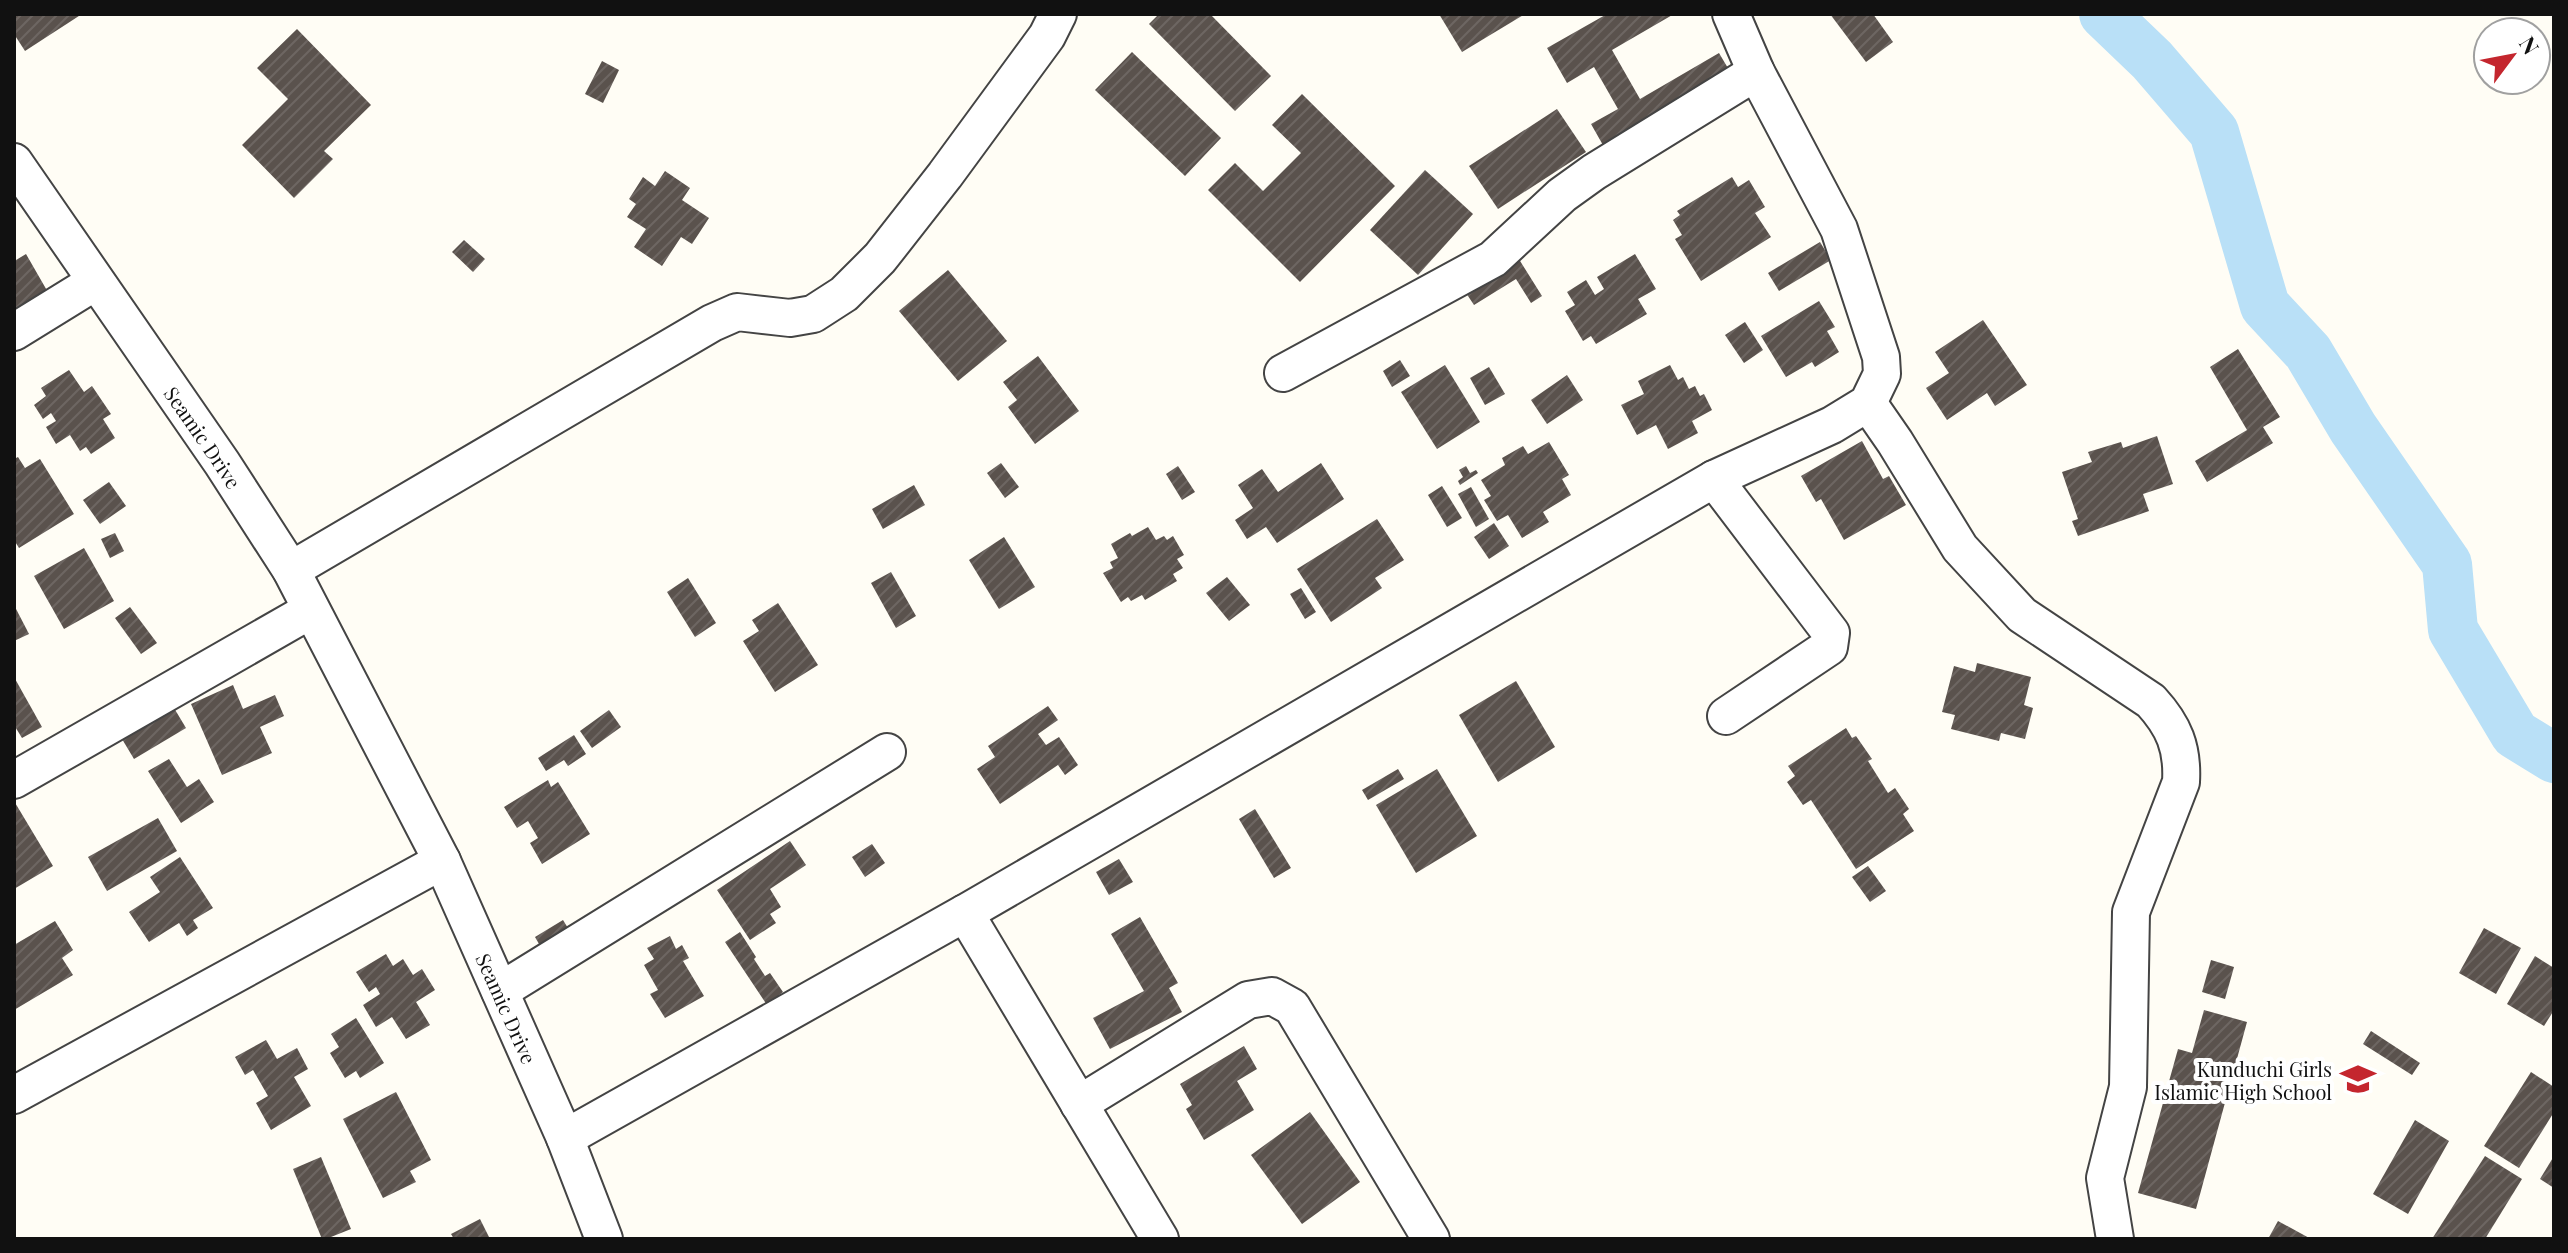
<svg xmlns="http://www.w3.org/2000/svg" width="2568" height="1253" font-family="'Playfair Display',serif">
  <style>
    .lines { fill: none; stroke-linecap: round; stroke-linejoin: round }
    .river { stroke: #b9e0f7; stroke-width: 50 }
    .building { fill: url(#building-hatch) }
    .minor-casing { stroke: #444; stroke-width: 40 }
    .minor { stroke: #fff; stroke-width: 36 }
    .labels { text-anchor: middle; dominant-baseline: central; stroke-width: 8; stroke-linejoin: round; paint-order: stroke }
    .street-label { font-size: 20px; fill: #111; stroke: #fff }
    .poi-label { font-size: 20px; fill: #111; stroke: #fff; text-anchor: end }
  </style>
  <defs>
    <pattern id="building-hatch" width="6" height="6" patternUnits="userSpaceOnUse" patternTransform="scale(2)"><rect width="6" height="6" fill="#5a524d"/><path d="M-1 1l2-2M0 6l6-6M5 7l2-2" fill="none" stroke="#6d6662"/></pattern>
  </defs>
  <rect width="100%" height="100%" fill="#fffdf5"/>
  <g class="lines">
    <!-- river -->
    <polyline class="river" points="2104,14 2152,60 2214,132 2265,306 2308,352 2353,428 2447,564 2453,630 2515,734 2554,758"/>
  </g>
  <!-- building -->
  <g class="building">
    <polygon points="14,14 82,14 25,51 14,34"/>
    <polygon points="1159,14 1210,14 1271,76 1235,111 1149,24"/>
    <polygon points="1439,14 1525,14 1462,52"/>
    <polygon points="1607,14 1674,14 1612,50 1640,99 1719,53 1735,80 1608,154 1591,124 1618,109 1594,67 1567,83 1547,48"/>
    <polygon points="1830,14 1873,14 1893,42 1866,62"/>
    <polygon points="297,29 371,105 324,151 333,159 294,198 242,145 288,99 257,68"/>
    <polygon points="1132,52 1221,138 1185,176 1095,90"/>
    <polygon points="602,61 619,70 603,103 585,94"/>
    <polygon points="1302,94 1395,186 1300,282 1208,190 1235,163 1263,191 1301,153 1272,125"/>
    <polygon points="1557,109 1586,152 1498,209 1469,166"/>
    <polygon points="1425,170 1473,214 1418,275 1370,230"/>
    <polygon points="665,171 690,188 682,200 709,218 692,244 681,237 662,266 634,247 646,229 627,217 636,204 629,199 643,177 655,186"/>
    <polygon points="1732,177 1738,187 1749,180 1765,207 1755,213 1771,237 1701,281 1675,239 1682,235 1673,220 1680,215 1677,211"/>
    <polygon points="464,240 485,259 473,272 452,252"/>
    <polygon points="1820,242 1831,260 1779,291 1768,273"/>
    <polygon points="26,254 49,294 16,313 14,256 16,260"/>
    <polygon points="1635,254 1656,289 1638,299 1647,314 1596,344 1591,336 1583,341 1565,311 1575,305 1567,292 1586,280 1595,295 1604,289 1597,277"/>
    <polygon points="1517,256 1542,296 1531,303 1516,279 1474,305 1464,290"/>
    <polygon points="948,270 1007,341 958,381 899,311"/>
    <polygon points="1819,301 1835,327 1827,331 1839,352 1815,367 1812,362 1786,377 1761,336"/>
    <polygon points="1983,320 2027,385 1995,406 1987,393 1947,420 1926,388 1949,373 1935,352"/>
    <polygon points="1745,322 1763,350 1744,363 1725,335"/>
    <polygon points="2238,349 2280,417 2263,427 2273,443 2207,482 2195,461 2247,430 2210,367"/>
    <polygon points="1038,356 1079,411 1035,444 1008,407 1017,400 1003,382"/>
    <polygon points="1400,360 1410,376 1392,387 1383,371"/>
    <polygon points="1445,365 1480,422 1437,449 1401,392"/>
    <polygon points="1670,365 1678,380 1683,377 1689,389 1695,386 1700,396 1704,394 1712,410 1692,421 1698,433 1668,449 1656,425 1637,435 1621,405 1644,394 1638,381"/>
    <polygon points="1489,367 1505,394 1485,405 1470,378"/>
    <polygon points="69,370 84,392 92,386 111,414 103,419 115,438 91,454 86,447 80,451 70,435 56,444 46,427 56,421 51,413 43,419 34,405 46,396 41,388"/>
    <polygon points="1567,375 1583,400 1547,424 1531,400"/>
    <polygon points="2157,436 2173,484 2143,494 2149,511 2078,536 2072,521 2078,519 2062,472 2092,462 2088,452 2121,442 2123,448"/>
    <polygon points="1862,441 1883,479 1889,476 1906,505 1844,540 1821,499 1816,502 1801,476"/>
    <polygon points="1549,442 1569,475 1562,479 1571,495 1543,512 1549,522 1522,538 1508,515 1497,521 1484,500 1491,496 1481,480 1505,465 1502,458 1523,446 1528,454"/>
    <polygon points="18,457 25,468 40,459 74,514 19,548 14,540 14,459"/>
    <polygon points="1001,463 1019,487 1005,498 987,473"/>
    <polygon points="1321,463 1344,499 1277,543 1266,527 1247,539 1235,520 1253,508 1238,485 1262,469 1278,492"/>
    <polygon points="1178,466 1195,492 1182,500 1166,474"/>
    <polygon points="1466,466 1470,473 1476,470 1478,473 1460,485 1458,481 1463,477 1459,470"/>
    <polygon points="109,482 126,506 100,524 83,500"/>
    <polygon points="914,485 925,505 883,529 872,509"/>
    <polygon points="1442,486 1462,518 1447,527 1428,495"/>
    <polygon points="1471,487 1489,519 1476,527 1458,494"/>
    <polygon points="1377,519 1404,560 1375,578 1382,588 1331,622 1297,569"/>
    <polygon points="1494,523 1509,546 1489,559 1474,537"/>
    <polygon points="1148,527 1156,540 1164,536 1167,540 1173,536 1184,555 1177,559 1183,568 1173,574 1177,581 1145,600 1142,595 1131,601 1128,597 1121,602 1103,573 1113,568 1110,562 1118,558 1111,544 1130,533 1132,536"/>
    <polygon points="115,533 124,551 110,558 101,539"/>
    <polygon points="1004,537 1035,587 999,609 969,560"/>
    <polygon points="84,548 114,601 64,629 34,576"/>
    <polygon points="891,572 916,616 896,628 871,583"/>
    <polygon points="1227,577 1250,605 1229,621 1206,593"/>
    <polygon points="688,578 716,623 695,637 667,592"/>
    <polygon points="1301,588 1316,612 1305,619 1290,594"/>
    <polygon points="778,603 818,665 775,692 743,641 759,631 752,620"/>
    <polygon points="14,605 29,634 14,641"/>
    <polygon points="130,607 157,643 141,654 115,618"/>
    <polygon points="1977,663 2031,677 2024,705 2033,708 2025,739 2001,733 1999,741 1951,729 1955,715 1942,712 1954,666 1975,672"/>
    <polygon points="14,677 42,727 22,738 14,725"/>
    <polygon points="1516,681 1555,747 1498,782 1459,715"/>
    <polygon points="233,685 243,709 275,695 284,716 260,727 272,753 222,775 191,704"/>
    <polygon points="1048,706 1058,720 1038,734 1046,745 1059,737 1078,765 1065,775 1058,765 1000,804 977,769 995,757 988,746"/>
    <polygon points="174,708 186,728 134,759 122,739"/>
    <polygon points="609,710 621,727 592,748 580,731"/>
    <polygon points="1846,728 1852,738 1856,736 1872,759 1868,761 1888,793 1895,788 1909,809 1903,814 1914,831 1856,869 1811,800 1803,805 1787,782 1795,776 1788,766"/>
    <polygon points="574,735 586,754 568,766 564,760 546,771 538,758"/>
    <polygon points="169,759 187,787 199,779 214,802 181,823 148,771"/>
    <polygon points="1398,769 1404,779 1368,800 1362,790"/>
    <polygon points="1437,769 1477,836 1416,873 1376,805"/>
    <polygon points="548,780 551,787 558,782 590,834 542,864 530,843 538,838 528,821 517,828 504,807"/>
    <polygon points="14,801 53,866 14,889"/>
    <polygon points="1255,809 1291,868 1274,878 1239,819"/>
    <polygon points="158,818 177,851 107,891 88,857"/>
    <polygon points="790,841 806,865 770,889 781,907 770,914 776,923 750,940 717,890"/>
    <polygon points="872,844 885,863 865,877 852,857"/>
    <polygon points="180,857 213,908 193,920 198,928 187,936 179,923 149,942 129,912 160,892 150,877"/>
    <polygon points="1119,859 1133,882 1109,895 1096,872"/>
    <polygon points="1868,866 1886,891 1870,902 1852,877"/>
    <polygon points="1140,917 1178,983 1169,988 1182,1012 1110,1049 1093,1018 1144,991 1111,934"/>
    <polygon points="563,920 571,933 543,951 535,937"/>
    <polygon points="55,921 73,950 62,958 73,975 14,1010 14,945"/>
    <polygon points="2484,928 2521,948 2496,994 2459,973"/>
    <polygon points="740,932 756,957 754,959 765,976 770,973 783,992 767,1005 725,942"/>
    <polygon points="670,936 676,949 682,945 689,958 683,961 704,996 665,1018 650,994 658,990 644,965 654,959 647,948"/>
    <polygon points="386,954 393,966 403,959 413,975 422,969 435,990 416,1002 430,1025 406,1039 392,1017 376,1027 363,1005 380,994 376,987 369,992 356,972"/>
    <polygon points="2535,956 2554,968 2554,1010 2544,1026 2507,1004"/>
    <polygon points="2211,960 2234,967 2225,999 2202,992"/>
    <polygon points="2204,1010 2247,1022 2196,1209 2138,1193 2178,1049 2192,1053"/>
    <polygon points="356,1018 384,1063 360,1078 356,1071 345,1078 330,1053 339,1047 331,1034"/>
    <polygon points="2371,1031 2420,1063 2412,1075 2363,1044"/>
    <polygon points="266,1040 277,1059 297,1048 308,1069 294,1077 311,1106 271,1130 256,1103 268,1096 253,1070 245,1075 235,1057"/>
    <polygon points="1244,1046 1257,1069 1237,1081 1254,1110 1204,1140 1186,1109 1192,1105 1180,1084"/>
    <polygon points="2531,1072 2554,1087 2554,1112 2519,1168 2484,1146"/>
    <polygon points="396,1092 431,1160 410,1171 416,1182 383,1198 343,1119"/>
    <polygon points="1310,1112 1360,1182 1302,1224 1251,1155"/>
    <polygon points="2415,1120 2449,1141 2408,1214 2373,1194"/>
    <polygon points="2485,1156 2522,1179 2485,1239 2432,1239"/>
    <polygon points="2554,1156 2554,1188 2540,1179"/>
    <polygon points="321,1157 351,1229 326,1239 322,1239 293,1169"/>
    <polygon points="480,1219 490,1239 454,1239 451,1234"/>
    <polygon points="2278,1221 2311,1239 2268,1239"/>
  </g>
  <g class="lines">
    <!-- minor casing -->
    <g class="minor-casing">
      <g id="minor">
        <path id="s1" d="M 14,162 L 222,463 L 291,570 L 442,861 L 565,1138 L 965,913 L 1160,1239"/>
        <polyline points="14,332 95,282"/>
        <polyline points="1283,373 1493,259 1562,195 1594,172 1756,72"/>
        <path d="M 1868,403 L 1895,442 L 1960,548 L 2022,615 L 2151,701 C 2174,726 2183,748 2181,782 L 2131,912 L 2128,1087 L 2105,1178 L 2115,1239"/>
        <polyline points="1714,479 1831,633 1829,647 1726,716"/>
        <polyline points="291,570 712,323 737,312 790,318 813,314 844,294 880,258 945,175 1047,36 1058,14"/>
        <polyline points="14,780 311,610"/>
        <polyline points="965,913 1714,479 1832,425 1868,403 1882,374 1881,357 1839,229 1756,72 1731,14"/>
        <polyline points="500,991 887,752"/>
        <polyline points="14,1095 442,861"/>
        <polyline points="1079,1104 1248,1000 1272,996 1292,1007 1431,1239"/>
        <polyline points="565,1138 604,1239"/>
      </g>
    </g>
    <!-- minor -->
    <use href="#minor" class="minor"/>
  </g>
  <!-- icons -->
  <defs>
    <g id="school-bare" transform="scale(2.76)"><path d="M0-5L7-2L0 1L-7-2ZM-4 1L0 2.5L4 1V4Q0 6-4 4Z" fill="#c4262e" stroke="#fff" stroke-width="2.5" paint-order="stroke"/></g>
  </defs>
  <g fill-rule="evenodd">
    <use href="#school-bare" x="2358" y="1079"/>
  </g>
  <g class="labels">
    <!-- street labels -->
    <g class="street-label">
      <text stroke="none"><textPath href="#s1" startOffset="334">Seamic Drive</textPath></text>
      <text stroke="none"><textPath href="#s1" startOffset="982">Seamic Drive</textPath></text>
    </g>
    <!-- poi labels -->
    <g class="poi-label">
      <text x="2332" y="1068">Kunduchi Girls<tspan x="2332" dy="23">Islamic High School</tspan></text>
    </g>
  </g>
  <!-- border -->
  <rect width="2568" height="1253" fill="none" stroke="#111111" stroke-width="32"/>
  <!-- north arrow -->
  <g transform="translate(2512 56) rotate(58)"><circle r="38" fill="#ffffff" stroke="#a0a0a0" stroke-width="2"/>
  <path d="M0-6L14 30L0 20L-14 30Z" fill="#c4262e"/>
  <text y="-12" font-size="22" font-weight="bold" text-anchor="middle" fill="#111111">N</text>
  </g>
</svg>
